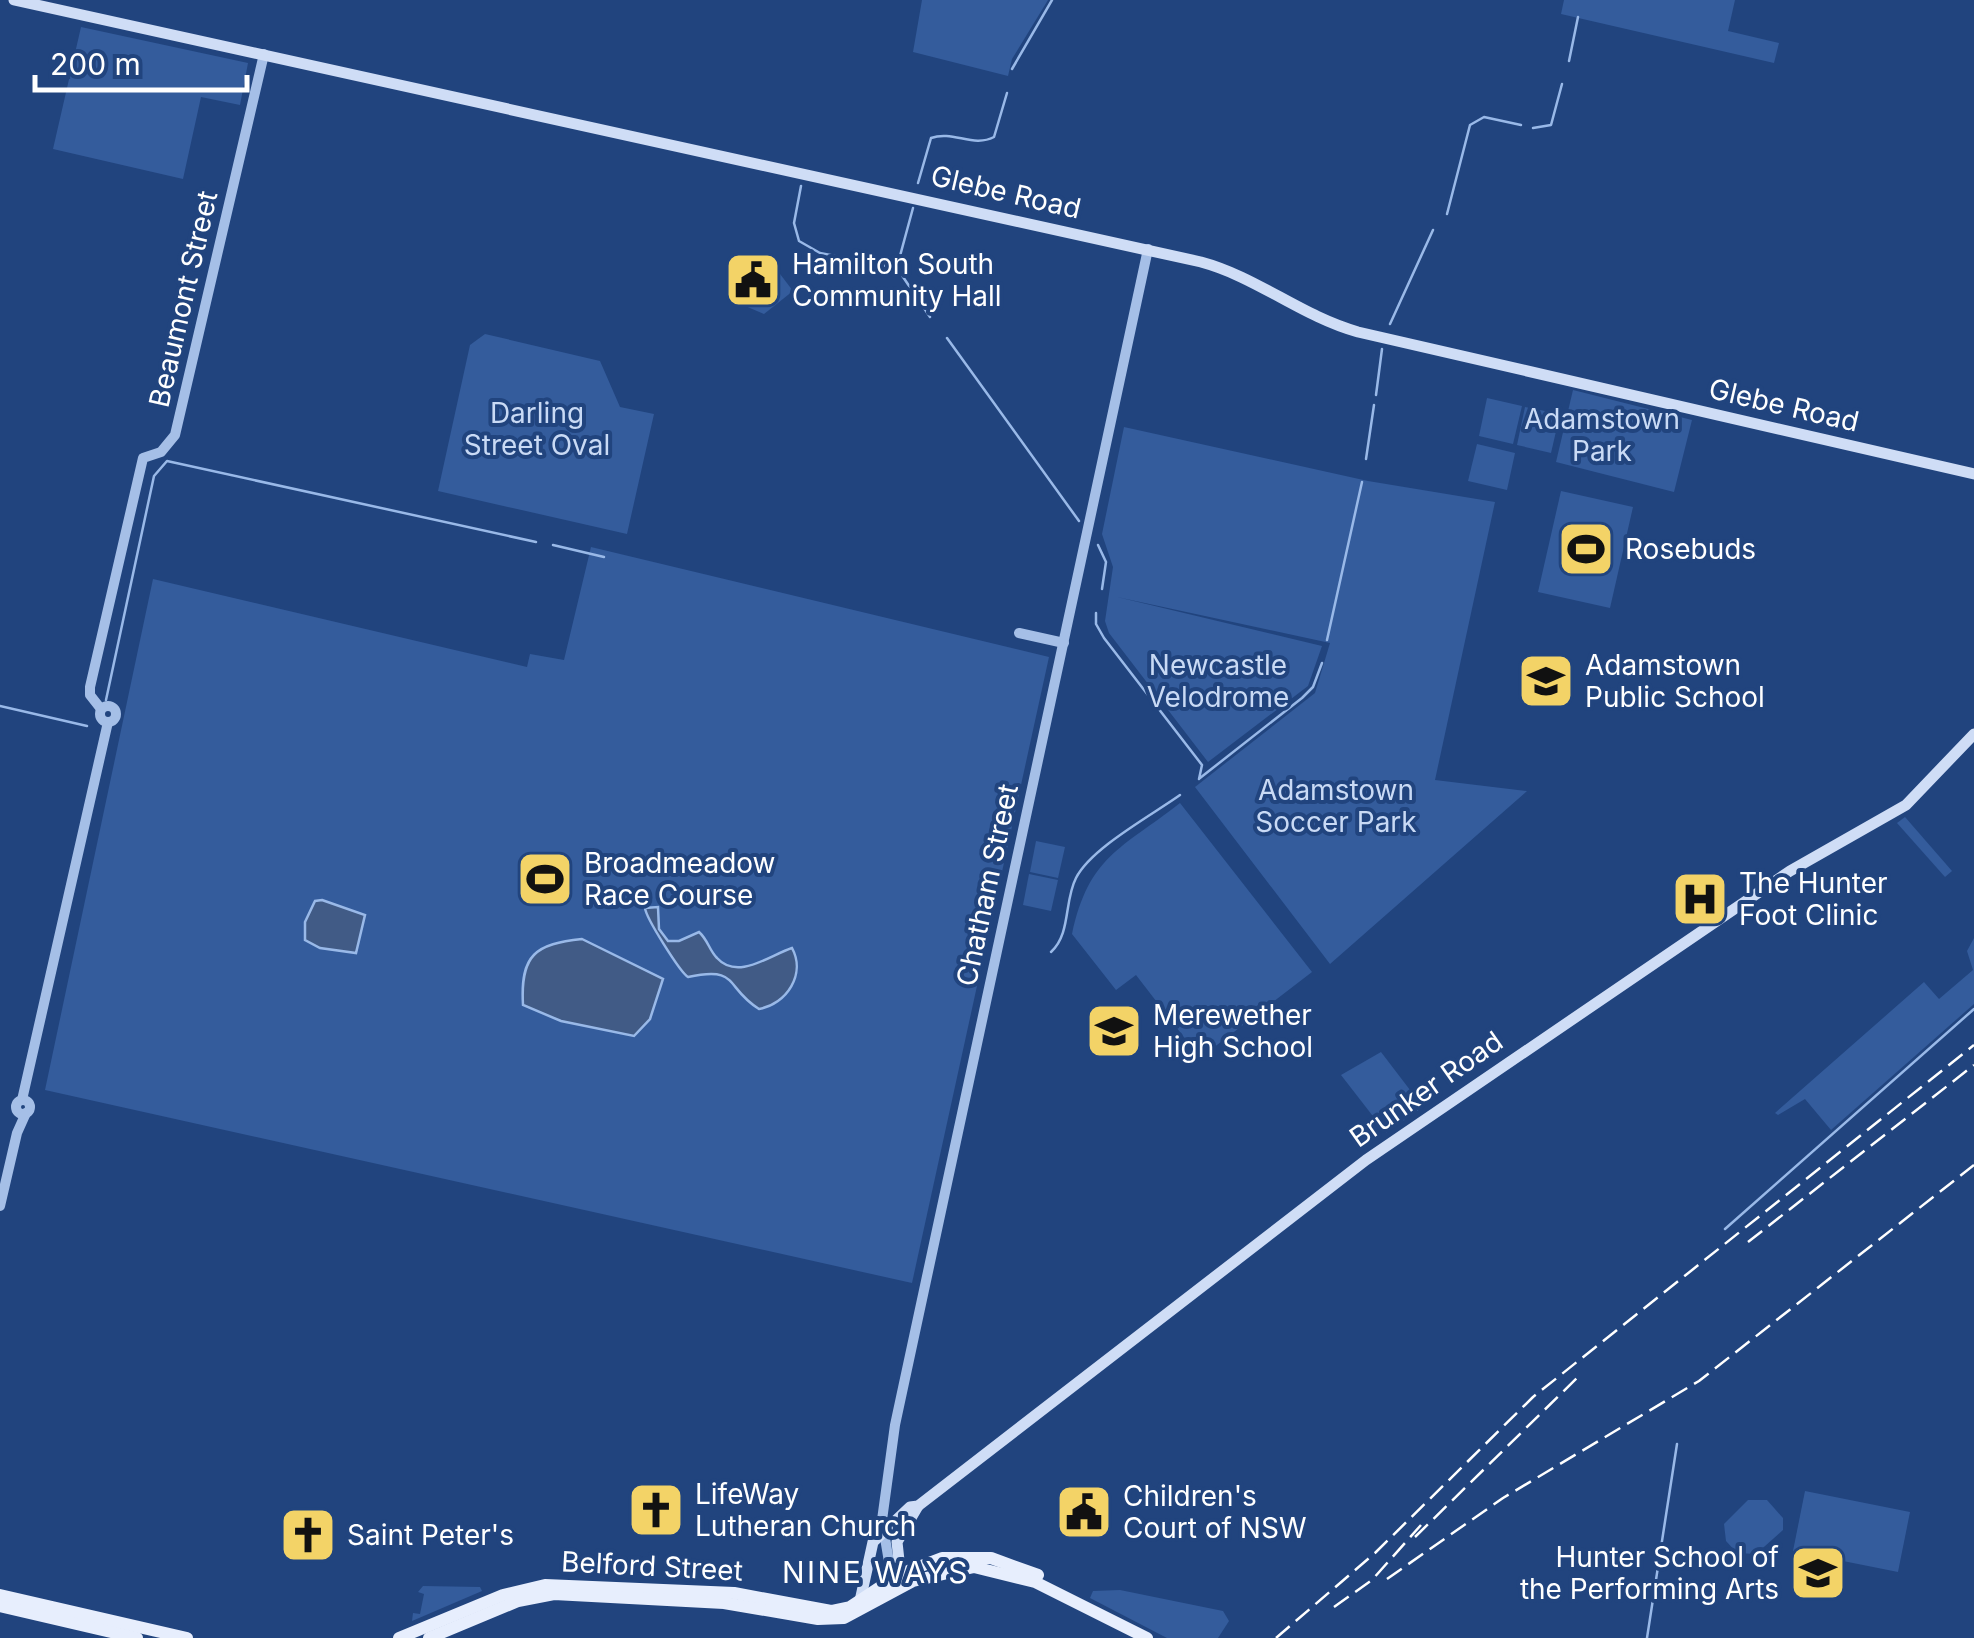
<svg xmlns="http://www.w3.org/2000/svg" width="1974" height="1638" font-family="Inter,sans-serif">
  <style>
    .green { fill: #345c9c }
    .water { fill: #415b86; stroke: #99b9e8; stroke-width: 2.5 }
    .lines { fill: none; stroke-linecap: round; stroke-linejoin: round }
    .stream { stroke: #99b9e8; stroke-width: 2.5 }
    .tertiary { stroke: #a5bfe7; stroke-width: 10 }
    .secondary { stroke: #cfddf6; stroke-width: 11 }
    .primary { stroke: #e7eefd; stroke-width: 12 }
    .rail { stroke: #fff; stroke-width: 2.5; stroke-dasharray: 18 8; stroke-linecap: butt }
    .labels { text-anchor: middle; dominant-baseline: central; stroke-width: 8; stroke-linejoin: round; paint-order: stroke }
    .street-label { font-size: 28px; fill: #fff; stroke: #21447e }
    .poi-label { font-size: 28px; fill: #fff; stroke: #21447e; text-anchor: start }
    .park-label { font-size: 28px; fill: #c9daf5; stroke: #21447e }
    .neighbourhood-label { font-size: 30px; letter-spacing: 2.5px; fill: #fff; stroke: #21447e }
  </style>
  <rect width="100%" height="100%" fill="#21447e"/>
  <!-- green -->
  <g class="green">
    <polygon points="922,0 1048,0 1012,59 1008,76 913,52"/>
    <polygon points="1564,0 1735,0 1728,31 1779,43 1774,63 1561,14"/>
    <polygon points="81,27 248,63 240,105 201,97 183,179 53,149"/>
    <polygon points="740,262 777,270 793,291 764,314 731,300"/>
    <polygon points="485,334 600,361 620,407 654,414 627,534 438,491 470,345"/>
    <polygon points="1573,390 1692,420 1674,492 1556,462"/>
    <polygon points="1487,398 1522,406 1513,444 1479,436"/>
    <polygon points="1525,407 1560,414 1551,453 1517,445"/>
    <polygon points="1124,427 1368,481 1495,502 1435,780 1527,791 1330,964 1195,787 1315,693 1330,643 1117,597 1322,646 1308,686 1208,762 1109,633 1105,621 1113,567 1102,534"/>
    <polygon points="1477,444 1515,453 1507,490 1468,481"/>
    <polygon points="1561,491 1633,507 1610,608 1538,592"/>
    <polygon points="591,547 1049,657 912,1283 45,1090 153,579 527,667 530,654 564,660"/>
    <path d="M 1180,803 L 1312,972 L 1200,1058 L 1136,975 L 1116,990 L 1072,934 C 1089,856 1121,849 1180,803 Z"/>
    <polygon points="1905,817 1952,871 1945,877 1897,823"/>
    <polygon points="1036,841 1065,847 1058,878 1030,872"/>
    <polygon points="1029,874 1058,880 1051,911 1023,905"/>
    <polygon points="1974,938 1974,1004 1831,1130 1805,1099 1778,1115 1775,1113 1924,982 1939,999 1973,970 1967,951"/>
    <polygon points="1381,1052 1423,1107 1386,1133 1341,1075"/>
    <polygon points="1805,1491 1910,1512 1898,1572 1793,1551"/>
    <polygon points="1748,1500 1767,1500 1783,1518 1783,1530 1756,1554 1737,1553 1726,1541 1724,1524"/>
    <polygon points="423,1586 480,1587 482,1591 412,1621 413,1613 420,1614 424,1594 418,1592"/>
    <polygon points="1120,1590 1223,1611 1229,1621 1218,1638 1167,1638 1090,1598 1093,1591"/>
  </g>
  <!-- water -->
  <g class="water">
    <polygon points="322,900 365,915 356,953 320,948 305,940 305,922 315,901"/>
    <path d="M 658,907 L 659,929 L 668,941 L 679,941 L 699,932 C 708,940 709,950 717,958 C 738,981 770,955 792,948 C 806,974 787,1004 759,1009 C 724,987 740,966 688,977 C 680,972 646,918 645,908 Z"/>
    <path d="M 582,939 L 663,979 L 650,1019 L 634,1036 L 561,1021 L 523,1005 C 520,954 536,944 582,939 Z"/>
  </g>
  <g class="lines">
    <!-- stream -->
    <g class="stream">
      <polyline points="1569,61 1578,17"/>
      <polyline points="1012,69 1052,0"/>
      <polyline points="1533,128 1551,125 1562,84"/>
      <path d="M 918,183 L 931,138 C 953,130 973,148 994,137 L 1007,93"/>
      <polyline points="801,186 794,223 799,241 820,253 897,268 930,317"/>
      <polyline points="1447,214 1470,125 1484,117 1521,125"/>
      <polyline points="897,267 913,208"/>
      <polyline points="1390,324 1433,230"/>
      <polyline points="947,338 1079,521"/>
      <polyline points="1376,395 1382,349"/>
      <polyline points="1366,459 1374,405"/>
      <polyline points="553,545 604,557"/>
      <polyline points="1098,545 1106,562 1102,589"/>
      <polyline points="1096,613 1096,624 1104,638 1202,765 1199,779"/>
      <polyline points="1327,640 1362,482"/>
      <polyline points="106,700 154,476 167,461 536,542"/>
      <polyline points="0,706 87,726"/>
      <polyline points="1200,778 1302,698 1313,687 1322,663"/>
      <path d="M 1051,952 C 1071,934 1064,901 1076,878 C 1091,848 1152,815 1180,795"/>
      <polyline points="1725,1229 1974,1009"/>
      <polyline points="1647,1638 1677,1444"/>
    </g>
    <!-- tertiary -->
    <g class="tertiary">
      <polyline points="1019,633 1064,643"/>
      <circle cx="108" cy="714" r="8"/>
      <polyline points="101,709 90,695 90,687 143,458 161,452 175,435 264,54"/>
      <circle cx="23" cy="1107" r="7"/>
      <polyline points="22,1100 108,722"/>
      <polyline points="0,1206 17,1133 26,1113"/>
      <polyline points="892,1580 882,1520 895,1425 1148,249"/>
    </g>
    <!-- secondary -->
    <g class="secondary">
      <path d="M 14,0 L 1201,262 C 1257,277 1301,316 1358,332 L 1974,474"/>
      <polyline points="901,1579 897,1542 918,1506"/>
      <polyline points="860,1601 873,1542 910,1507 918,1506 1366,1160 1790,871 1906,805 1974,734"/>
    </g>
    <!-- primary -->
    <g class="primary">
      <polyline points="0,1595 187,1638"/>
      <polyline points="0,1606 137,1638"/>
      <polyline points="399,1638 503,1595 545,1585 734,1593 831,1611 850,1607 900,1574 942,1558 991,1558 1038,1575"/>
      <polyline points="429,1638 518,1601 554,1594 724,1603 818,1619 844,1618 913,1581 974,1567 1035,1582 1147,1638"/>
    </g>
    <!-- rail -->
    <g class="rail">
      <polyline points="1748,1242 1974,1065"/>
      <polyline points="1415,1537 1579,1376"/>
      <polyline points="1387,1579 1503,1498 1699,1381 1974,1165"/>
      <polyline points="1334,1607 1372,1580 1421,1525"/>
      <polyline points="1276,1638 1375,1553 1533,1397 1974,1045"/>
    </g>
  </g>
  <!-- icons -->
  <defs>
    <g id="civic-square" transform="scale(2.875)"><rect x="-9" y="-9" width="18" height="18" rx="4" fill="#f3d367" stroke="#21447e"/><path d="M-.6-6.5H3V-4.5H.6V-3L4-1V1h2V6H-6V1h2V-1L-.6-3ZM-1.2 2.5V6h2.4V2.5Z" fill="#111"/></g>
    <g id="stadium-square" transform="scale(2.875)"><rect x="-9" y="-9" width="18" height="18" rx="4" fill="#f3d367" stroke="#21447e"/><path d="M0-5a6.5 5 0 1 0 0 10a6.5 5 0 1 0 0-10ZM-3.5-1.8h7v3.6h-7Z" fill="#111"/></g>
    <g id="school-square" transform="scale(2.875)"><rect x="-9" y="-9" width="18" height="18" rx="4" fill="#f3d367" stroke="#21447e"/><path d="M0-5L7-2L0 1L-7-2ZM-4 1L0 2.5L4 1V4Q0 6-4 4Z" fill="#111"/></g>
    <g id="hospital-square" transform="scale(2.875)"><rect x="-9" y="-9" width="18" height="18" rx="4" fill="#f3d367" stroke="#21447e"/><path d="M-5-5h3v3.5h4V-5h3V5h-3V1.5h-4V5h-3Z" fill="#111"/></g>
    <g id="church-square" transform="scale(2.875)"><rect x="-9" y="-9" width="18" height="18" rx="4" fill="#f3d367" stroke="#21447e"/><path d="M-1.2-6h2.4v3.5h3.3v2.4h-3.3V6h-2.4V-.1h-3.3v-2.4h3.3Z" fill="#111"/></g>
  </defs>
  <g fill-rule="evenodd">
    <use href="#civic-square" x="753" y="280"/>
    <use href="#stadium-square" x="1586" y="549"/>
    <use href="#school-square" x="1546" y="681"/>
    <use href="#stadium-square" x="545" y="879"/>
    <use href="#hospital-square" x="1700" y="899"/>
    <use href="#school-square" x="1114" y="1031"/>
    <use href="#church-square" x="656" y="1510"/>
    <use href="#civic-square" x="1084" y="1512"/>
    <use href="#church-square" x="308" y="1535"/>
    <use href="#school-square" x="1818" y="1573"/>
  </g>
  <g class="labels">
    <!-- street labels -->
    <g class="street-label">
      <text transform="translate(1006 192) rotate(13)">Glebe Road</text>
      <text transform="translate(183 299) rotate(-77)">Beaumont Street</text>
      <text transform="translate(1784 405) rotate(13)">Glebe Road</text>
      <text transform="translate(987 885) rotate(-78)">Chatham Street</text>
      <text transform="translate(1426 1089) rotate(-35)">Brunker Road</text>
      <text transform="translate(652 1566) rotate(3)">Belford Street</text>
    </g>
    <!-- poi labels -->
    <g class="poi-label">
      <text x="792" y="264">Hamilton South<tspan x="792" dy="32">Community Hall</tspan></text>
      <text x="1625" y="549">Rosebuds</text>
      <text x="1585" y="665">Adamstown<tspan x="1585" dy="32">Public School</tspan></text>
      <text x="584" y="863">Broadmeadow<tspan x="584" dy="32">Race Course</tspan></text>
      <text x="1739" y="883">The Hunter<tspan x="1739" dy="32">Foot Clinic</tspan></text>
      <text x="1153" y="1015">Merewether<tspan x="1153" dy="32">High School</tspan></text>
      <text x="695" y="1494">LifeWay<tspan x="695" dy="32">Lutheran Church</tspan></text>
      <text x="1123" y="1496">Children's<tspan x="1123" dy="32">Court of NSW</tspan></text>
      <text x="347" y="1535">Saint Peter's</text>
      <text x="1779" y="1557" text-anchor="end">Hunter School of<tspan x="1779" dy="32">the Performing Arts</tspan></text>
    </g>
    <!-- park labels -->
    <g class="park-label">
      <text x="537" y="413">Darling<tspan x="537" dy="32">Street Oval</tspan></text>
      <text x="1602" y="419">Adamstown<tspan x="1602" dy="32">Park</tspan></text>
      <text x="1218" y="665">Newcastle<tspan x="1218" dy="32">Velodrome</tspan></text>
      <text x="1336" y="790">Adamstown<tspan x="1336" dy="32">Soccer Park</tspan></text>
    </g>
    <!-- neighbourhood labels -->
    <g class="neighbourhood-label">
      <text x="876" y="1572">NINE WAYS</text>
    </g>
  </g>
  <!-- scale -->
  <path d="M35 75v15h212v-15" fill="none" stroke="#ffffff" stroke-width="5"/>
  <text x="50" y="75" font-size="30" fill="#ffffff" stroke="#21447e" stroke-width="8" paint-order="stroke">200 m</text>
</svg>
